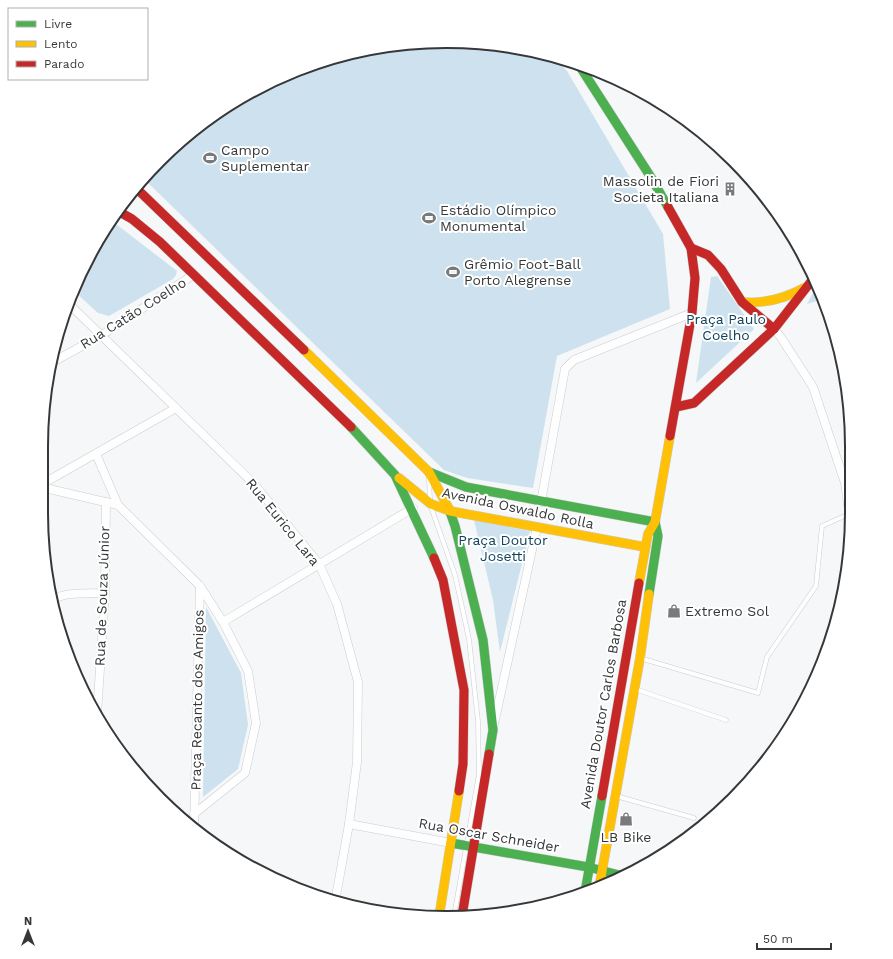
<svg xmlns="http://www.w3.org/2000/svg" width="893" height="959" font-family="'Work Sans',sans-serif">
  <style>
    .green { fill: #cde2ee }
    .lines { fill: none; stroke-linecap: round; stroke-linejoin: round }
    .lane-casing { stroke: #cbcdce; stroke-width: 5 }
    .street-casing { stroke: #cbcdce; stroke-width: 9 }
    .fast-casing { stroke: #cbcdce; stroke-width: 10 }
    .slow-casing { stroke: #cbcdce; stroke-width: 10 }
    .jam-casing { stroke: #cbcdce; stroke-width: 10 }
    .lane { stroke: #fefefe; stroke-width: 4 }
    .street { stroke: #fefefe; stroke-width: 8 }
    .fast { stroke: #4caf50; stroke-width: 9 }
    .slow { stroke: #ffc107; stroke-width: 9 }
    .jam { stroke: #c62828; stroke-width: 9 }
    .labels { text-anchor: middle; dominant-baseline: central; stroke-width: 4; stroke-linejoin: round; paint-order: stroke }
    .poi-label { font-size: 14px; fill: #353738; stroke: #fff; text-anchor: start }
    .street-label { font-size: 14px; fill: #353738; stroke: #fff }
    .park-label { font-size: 14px; fill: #0f425a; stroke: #fff }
    .rim { fill: none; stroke: #353738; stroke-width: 2 }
  </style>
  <rect width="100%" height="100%" fill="#f5f7f9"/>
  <!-- green -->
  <g class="green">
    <polygon points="473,42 551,55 567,71 663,234 670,309 557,356 533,488 467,478 444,470 144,179 179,142 244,95 316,63 393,45"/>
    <polygon points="112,221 177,271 176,275 173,279 109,316 98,313 74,291 83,267"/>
    <polygon points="717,276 754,329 696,383 711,277"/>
    <polygon points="817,286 823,299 807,304"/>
    <polygon points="474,520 530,531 500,652 493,600"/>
    <polygon points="206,607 241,673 248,725 238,769 203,797"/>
  </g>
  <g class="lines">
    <!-- lane casing -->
    <g class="lane-casing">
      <g id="lane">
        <polyline points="429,479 430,500"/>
        <polyline points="431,507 455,575 469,639 478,721 479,774 454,916"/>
        <polyline points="640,658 758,693 767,657 816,586 822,526 849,514"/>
        <polyline points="635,689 726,720"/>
        <polyline points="616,796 694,818"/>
      </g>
    </g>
    <!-- street casing -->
    <g class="street-casing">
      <g id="street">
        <polyline points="69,304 254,484 319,564 337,604 358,682 357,762 349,824 335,902"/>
        <polyline points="774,329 780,336 813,387 845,483 851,526"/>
        <polyline points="51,363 102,335 193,275"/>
        <polyline points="96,454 118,505"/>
        <polyline points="44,483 176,408"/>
        <polyline points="45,488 118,505 200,586 223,622 248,671 256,723 245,773 194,814"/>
        <polyline points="541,502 565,369 574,360 692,313"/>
        <path d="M 52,600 C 67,591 87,594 105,593"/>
        <polyline points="223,622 413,508"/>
        <polyline points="97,714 105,593 106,502"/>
        <polyline points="494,724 537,527"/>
        <polyline points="349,824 451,843"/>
        <polyline points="194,827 200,586"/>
      </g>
    </g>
    <!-- fast casing -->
    <g class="fast-casing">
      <g id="fast">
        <polyline points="579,65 652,179 668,207"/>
        <polyline points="351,427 395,475 434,558"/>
        <polyline points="429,472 466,487 655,522"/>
        <polyline points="449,509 455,526 483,640 493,730 489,754"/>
        <polyline points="649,594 658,536 655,522"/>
        <polyline points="451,843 588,867 623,876"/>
        <polyline points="585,892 602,796"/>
      </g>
    </g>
    <!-- slow casing -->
    <g class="slow-casing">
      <g id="slow">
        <path d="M 742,302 C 765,304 784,299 804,288"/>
        <polyline points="304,350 429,472 449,509"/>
        <polyline points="399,478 431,504 450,511 645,547"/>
        <polyline points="639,583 648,534 655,522 670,436"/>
        <polyline points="599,888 640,658 649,594"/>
        <polyline points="439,917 459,791"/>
      </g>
    </g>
    <!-- jam casing -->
    <g class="jam-casing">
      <g id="jam">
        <polyline points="136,188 304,350"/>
        <polyline points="668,207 691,248 695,278 692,313 670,436"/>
        <polyline points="118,211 132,219 160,242 351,427"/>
        <polyline points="691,248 708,255 721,269 742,302 774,329"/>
        <polyline points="676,407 694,403 774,329 813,279"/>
        <polyline points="434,558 443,580 464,690 463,764 459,791"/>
        <polyline points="602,796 639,583"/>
        <polyline points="462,916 489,754"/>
      </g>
    </g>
    <!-- lane -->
    <use href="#lane" class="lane"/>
    <!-- street -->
    <use href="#street" class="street"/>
    <!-- fast -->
    <use href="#fast" class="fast"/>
    <!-- slow -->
    <use href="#slow" class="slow"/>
    <!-- jam -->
    <use href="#jam" class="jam"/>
  </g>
  <!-- icons -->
  <defs>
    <g id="stadium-bare" transform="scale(1.08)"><path d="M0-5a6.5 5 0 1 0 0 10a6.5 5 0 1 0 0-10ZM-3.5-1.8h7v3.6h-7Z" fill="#787a7c" stroke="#fff" stroke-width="2.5" paint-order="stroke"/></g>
    <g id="building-bare" transform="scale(1.08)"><path d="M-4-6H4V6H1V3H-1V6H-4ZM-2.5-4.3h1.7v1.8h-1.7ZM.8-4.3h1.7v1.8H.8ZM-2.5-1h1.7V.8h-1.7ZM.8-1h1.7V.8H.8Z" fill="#787a7c" stroke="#fff" stroke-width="2.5" paint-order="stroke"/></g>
    <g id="shop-bare" transform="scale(1.08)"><path d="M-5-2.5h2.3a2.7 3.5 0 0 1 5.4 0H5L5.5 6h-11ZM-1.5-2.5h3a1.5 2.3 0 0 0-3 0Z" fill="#787a7c" stroke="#fff" stroke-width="2.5" paint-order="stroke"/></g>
  </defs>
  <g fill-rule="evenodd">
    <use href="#stadium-bare" x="210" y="158"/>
    <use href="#building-bare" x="730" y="189"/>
    <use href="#stadium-bare" x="429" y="218"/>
    <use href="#stadium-bare" x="453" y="272"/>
    <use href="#shop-bare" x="674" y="611"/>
    <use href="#shop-bare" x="626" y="819"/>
  </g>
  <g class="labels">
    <!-- poi labels -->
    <g class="poi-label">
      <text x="221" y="150">Campo<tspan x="221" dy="16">Suplementar</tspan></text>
      <text x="719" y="181" text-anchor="end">Massolin de Fiori<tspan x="719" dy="16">Societa Italiana</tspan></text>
      <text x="440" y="210">Estádio Olímpico<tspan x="440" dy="16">Monumental</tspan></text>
      <text x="464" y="264">Grêmio Foot-Ball<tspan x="464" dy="16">Porto Alegrense</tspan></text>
      <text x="685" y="611">Extremo Sol</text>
      <text x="626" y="837" text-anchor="middle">LB Bike</text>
    </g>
    <!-- street labels -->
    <g class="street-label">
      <text transform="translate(133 313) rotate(-32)">Rua Catão Coelho</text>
      <text transform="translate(518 508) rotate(12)">Avenida Oswaldo Rolla</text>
      <text transform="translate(283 522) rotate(51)">Rua Eurico Lara</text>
      <text transform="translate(102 596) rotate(-88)">Rua de Souza Júnior</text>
      <text transform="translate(197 700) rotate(-89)">Praça Recanto dos Amigos</text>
      <text transform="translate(603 704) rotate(-80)">Avenida Doutor Carlos Barbosa</text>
      <text transform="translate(489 835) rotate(10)">Rua Oscar Schneider</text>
    </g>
    <!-- park labels -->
    <g class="park-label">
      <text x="726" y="319">Praça Paulo<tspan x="726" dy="16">Coelho</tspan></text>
      <text x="503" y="540">Praça Doutor<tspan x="503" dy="16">Josetti</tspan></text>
    </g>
  </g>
  <!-- crop -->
  <path d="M0 0H893V959H0ZM446 48H447A398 398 0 0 1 845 446V513A398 398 0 0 1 447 911H446A398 398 0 0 1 48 513V446A398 398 0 0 1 446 48Z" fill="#fff" fill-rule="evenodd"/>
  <path class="rim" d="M446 48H447A398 398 0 0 1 845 446V513A398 398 0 0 1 447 911H446A398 398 0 0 1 48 513V446A398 398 0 0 1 446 48Z"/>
  <!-- legend -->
  <rect x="8" y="8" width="140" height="72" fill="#ffffff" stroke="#aeafaf"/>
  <rect x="16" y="21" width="20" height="6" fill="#4caf50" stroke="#aeafaf"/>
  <text x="44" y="28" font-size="12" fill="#353738">Livre</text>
  <rect x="16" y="41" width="20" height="6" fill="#ffc107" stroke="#aeafaf"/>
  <text x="44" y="48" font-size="12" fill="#353738">Lento</text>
  <rect x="16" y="61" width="20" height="6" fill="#c62828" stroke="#aeafaf"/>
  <text x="44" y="68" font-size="12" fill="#353738">Parado</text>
  <!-- north arrow -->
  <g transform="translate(28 931)" stroke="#ffffff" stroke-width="3" paint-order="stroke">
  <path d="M0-3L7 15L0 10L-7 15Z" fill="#353738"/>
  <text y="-6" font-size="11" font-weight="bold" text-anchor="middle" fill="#353738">N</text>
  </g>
  <!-- scale -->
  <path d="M757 943v6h74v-6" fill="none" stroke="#353738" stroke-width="2"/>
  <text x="763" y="943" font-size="12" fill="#353738" stroke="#ffffff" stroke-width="3" paint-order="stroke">50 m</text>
</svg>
